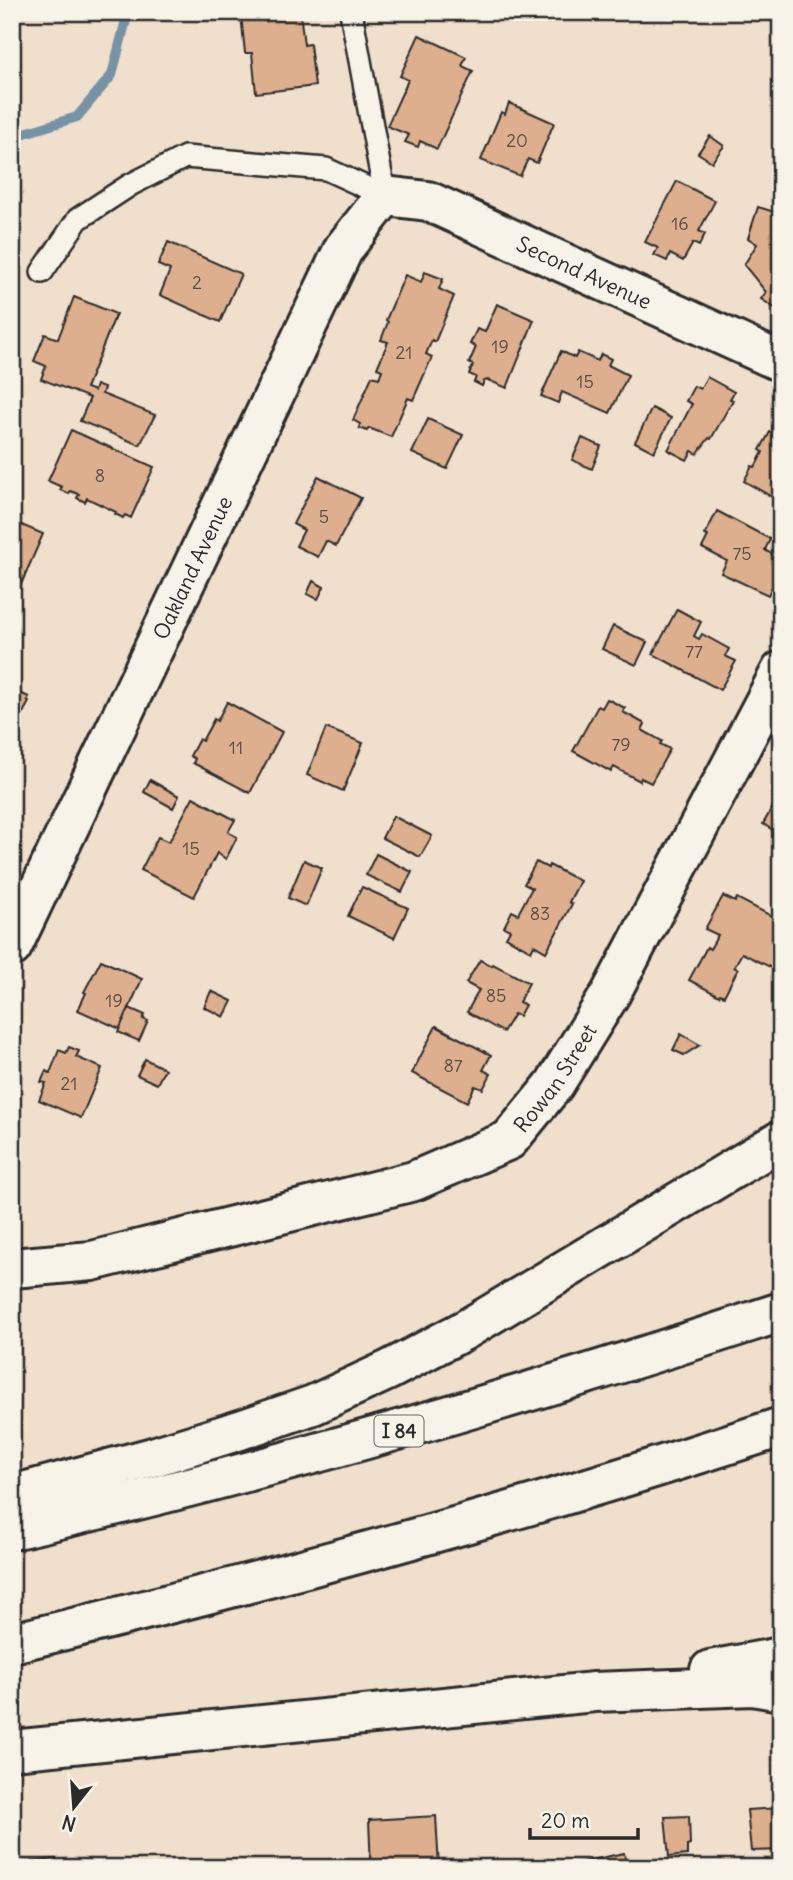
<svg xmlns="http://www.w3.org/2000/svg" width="793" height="1880" font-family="Delius,sans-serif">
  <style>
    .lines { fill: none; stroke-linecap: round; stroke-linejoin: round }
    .stream { stroke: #7892a5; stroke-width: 10 }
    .building { fill: #deaf8f; stroke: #2b2b2b; stroke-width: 2 }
    .service-casing { stroke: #2b2b2b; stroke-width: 26 }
    .minor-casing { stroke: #2b2b2b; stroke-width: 44 }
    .motorway-casing { stroke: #2b2b2b; stroke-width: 44 }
    .service { stroke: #f7f3e8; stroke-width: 21 }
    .minor { stroke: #f7f3e8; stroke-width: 38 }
    .motorway { stroke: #f7f3e8; stroke-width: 38 }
    .labels { text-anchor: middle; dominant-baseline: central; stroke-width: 7; stroke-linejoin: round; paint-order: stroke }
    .number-label { font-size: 18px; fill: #584c44 }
    .shield { fill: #f7f3e8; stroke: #686764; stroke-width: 2 }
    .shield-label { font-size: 19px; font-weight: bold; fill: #2b2b2b }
    .street-label { font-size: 21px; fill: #2b2b2b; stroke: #f7f3e8 }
  </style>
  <rect width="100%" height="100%" fill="#f0dfcd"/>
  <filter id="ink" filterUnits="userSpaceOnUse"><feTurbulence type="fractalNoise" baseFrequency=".0143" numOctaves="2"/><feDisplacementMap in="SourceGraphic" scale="14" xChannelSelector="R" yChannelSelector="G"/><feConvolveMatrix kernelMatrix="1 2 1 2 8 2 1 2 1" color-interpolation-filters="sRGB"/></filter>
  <g filter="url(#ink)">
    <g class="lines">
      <!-- stream -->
      <polyline class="stream" points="12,137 77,117 112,75 128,12"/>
    </g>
    <!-- building -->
    <g class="building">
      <polygon points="234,12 300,12 304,45 310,44 315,86 256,93 252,53 245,53 241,15 235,16"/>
      <polygon points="419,35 466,57 462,66 473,71 437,149 420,141 418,147 405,142 409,135 387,126 408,80 400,76"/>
      <polygon points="509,103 554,123 537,163 528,159 520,176 481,160 501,112 505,114"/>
      <polygon points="710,136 724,146 712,162 698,153"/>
      <polygon points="677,181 715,201 699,231 705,234 699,246 693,243 683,261 670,254 667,261 654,255 658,248 645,242"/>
      <polygon points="758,207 781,214 781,312 761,299 766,292 744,265 757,244 748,238"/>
      <polygon points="168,242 241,274 220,322 160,295 170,270 158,265"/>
      <polygon points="425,272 443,279 439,289 454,296 435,342 432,340 426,354 432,357 413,400 408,398 391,437 369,428 367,431 359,428 360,424 353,420 372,376 379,378 382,370 377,368 388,342 381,340 388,322 386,320 405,275 421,282"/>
      <polygon points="74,297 116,314 86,388 94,391 96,385 104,388 102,394 155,415 140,445 80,421 90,398 41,379 46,366 34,361 45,334 58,339"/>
      <polygon points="497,304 534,320 507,388 488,380 484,381 482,386 474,382 476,377 469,374 473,365 469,363 476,347 470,344 477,329 485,332"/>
      <polygon points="561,351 575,358 578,352 598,361 601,354 611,359 608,365 628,375 610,413 562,392 558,403 541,396"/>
      <polygon points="707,377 734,392 730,399 733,400 711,439 709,438 697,454 692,451 687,460 668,450 692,404 686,401 694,386 700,389"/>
      <polygon points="652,408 671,418 654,452 635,442"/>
      <polygon points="428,419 463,435 447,469 412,453"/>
      <polygon points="71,430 154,467 131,518 125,515 123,518 115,514 116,512 87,498 85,502 77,498 79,494 70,491 69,494 60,490 62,487 48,481"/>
      <polygon points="770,432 781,437 781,502 744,481 752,466 755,467 763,452 760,450"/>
      <polygon points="582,438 601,446 592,469 572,460"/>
      <polygon points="318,476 361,498 336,546 326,541 318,557 296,546 304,530 293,524"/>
      <polygon points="717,511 770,539 765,550 775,556 772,563 781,570 768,595 721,573 727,561 702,548 708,536 705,535"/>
      <polygon points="12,521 43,534 12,605"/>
      <polygon points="313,581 324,587 318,599 307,594"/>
      <polygon points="677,609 701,622 694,636 699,639 702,634 729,649 725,656 736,661 720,690 653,654"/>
      <polygon points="613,626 647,642 636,665 602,649"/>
      <polygon points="12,690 29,697 27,700 29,702 16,726 12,724"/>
      <polygon points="607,699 625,708 623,712 645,724 642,730 662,741 660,744 670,749 651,783 641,778 640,781 614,767 611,772 573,751 598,706 602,708"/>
      <polygon points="227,702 282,732 250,793 193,763 195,759 190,756 199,739 202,741 214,719 217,721"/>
      <polygon points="326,728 363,743 343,791 307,775"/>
      <polygon points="150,780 179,796 173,808 144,792"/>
      <polygon points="193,797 235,820 228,832 237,837 226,859 217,853 194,897 141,870 158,837 169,842"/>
      <polygon points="778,798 781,800 781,835 763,824"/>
      <polygon points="393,816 432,836 420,857 382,838"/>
      <polygon points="376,854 412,872 402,892 366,875"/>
      <polygon points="304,860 322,868 306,906 288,898"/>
      <polygon points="536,862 548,868 549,865 580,881 569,902 572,904 546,952 534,945 531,951 506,937 510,930 504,927 512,911 518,914 532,888 524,884"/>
      <polygon points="362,887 408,908 394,938 348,916"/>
      <polygon points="723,896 735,902 737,898 781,921 781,952 772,968 742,953 734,967 738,969 724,996 720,994 719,996 689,980 707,947 710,949 718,935 705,929"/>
      <polygon points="101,960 142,979 120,1029 78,1010 86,993 84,992"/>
      <polygon points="480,960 492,966 493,964 529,983 519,1002 525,1005 519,1016 514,1014 503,1032 467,1012 479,990 466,983"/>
      <polygon points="211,991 232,1001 224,1017 204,1007"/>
      <polygon points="129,1008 145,1015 143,1019 148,1021 139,1041 118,1032"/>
      <polygon points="436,1026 491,1055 483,1070 491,1074 483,1089 475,1086 467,1102 412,1073"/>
      <polygon points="681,1034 700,1045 684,1055 673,1050"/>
      <polygon points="69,1047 79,1051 76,1057 102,1068 81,1118 39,1100 46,1083 41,1082 46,1071 50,1073 59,1050 66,1053"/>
      <polygon points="145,1059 165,1069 157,1084 137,1075"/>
      <polygon points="781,1808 781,1850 751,1851 747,1810"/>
      <polygon points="436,1816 439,1868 371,1868 369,1820"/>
      <polygon points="689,1816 690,1845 687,1846 687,1855 669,1857 665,1817"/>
      <polygon points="624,1853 627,1868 559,1868 559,1867"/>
      <polygon points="56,1859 57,1868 12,1868 12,1864"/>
    </g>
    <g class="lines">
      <!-- service casing -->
      <g class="service-casing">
        <g id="service">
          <polyline points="351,12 385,196"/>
          <polyline points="42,272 78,219 130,185 185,157 326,169 385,196"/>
        </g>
      </g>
      <!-- minor casing -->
      <g class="minor-casing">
        <g id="minor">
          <path id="s1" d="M 12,947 L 344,248 L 385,196 L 428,201 L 781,362"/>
          <path id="s2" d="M 12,1268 L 92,1261 L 414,1181 L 509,1140 L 554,1085 L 611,993 L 781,671"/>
        </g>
      </g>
      <!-- motorway casing -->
      <g class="motorway-casing">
        <g id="motorway">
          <polyline points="12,1495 153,1457 240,1430 313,1405 389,1370 465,1330 781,1140"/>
          <path d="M 12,1530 C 272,1471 528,1395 781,1312"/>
          <path d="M 12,1643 C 271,1580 528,1511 781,1427"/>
          <polyline points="710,1670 781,1657"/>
          <polyline points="12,1750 594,1692 753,1686 781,1691"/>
        </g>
      </g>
      <!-- service -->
      <use href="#service" class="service"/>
      <!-- minor -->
      <use href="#minor" class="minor"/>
      <!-- motorway -->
      <use href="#motorway" class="motorway"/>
    </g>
  </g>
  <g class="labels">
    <!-- number labels -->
    <g class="number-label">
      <text x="517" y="140">20</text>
      <text x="680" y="223">16</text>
      <text x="197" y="282">2</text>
      <text x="500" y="346">19</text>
      <text x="404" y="352">21</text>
      <text x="585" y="381">15</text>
      <text x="100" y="475">8</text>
      <text x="324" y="516">5</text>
      <text x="742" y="553">75</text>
      <text x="694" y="651">77</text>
      <text x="621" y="744">79</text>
      <text x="236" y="747">11</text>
      <text x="191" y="848">15</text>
      <text x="540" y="913">83</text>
      <text x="496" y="995">85</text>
      <text x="114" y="1000">19</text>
      <text x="453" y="1065">87</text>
      <text x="69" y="1083">21</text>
    </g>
    <!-- shield labels -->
    <rect class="shield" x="374.5" y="1415.5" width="49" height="31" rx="5"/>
    <g class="shield-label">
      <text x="399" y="1431">I 84</text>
    </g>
    <!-- street labels -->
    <g class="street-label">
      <text stroke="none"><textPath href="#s1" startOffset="1055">Second Avenue</textPath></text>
      <text stroke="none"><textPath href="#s1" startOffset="420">Oakland Avenue</textPath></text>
      <text stroke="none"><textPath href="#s2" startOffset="593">Rowan Street</textPath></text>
    </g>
  </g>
  <!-- margin -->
  <rect width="793" height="1880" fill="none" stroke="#f7f3e8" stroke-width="42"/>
  <rect x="21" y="21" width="751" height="1838" fill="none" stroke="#2b2b2b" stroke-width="2.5" filter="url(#ink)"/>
  <!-- north arrow -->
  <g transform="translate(74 1807) rotate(197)" stroke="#f7f3e8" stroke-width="5" paint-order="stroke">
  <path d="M0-5L12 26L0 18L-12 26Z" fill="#2b2b2b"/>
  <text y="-10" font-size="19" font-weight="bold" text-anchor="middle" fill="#2b2b2b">N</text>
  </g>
  <!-- scale -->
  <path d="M530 1828v10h108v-10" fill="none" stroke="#2b2b2b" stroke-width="3.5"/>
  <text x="541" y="1828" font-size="21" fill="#2b2b2b" stroke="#f7f3e8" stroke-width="5" paint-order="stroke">20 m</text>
</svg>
